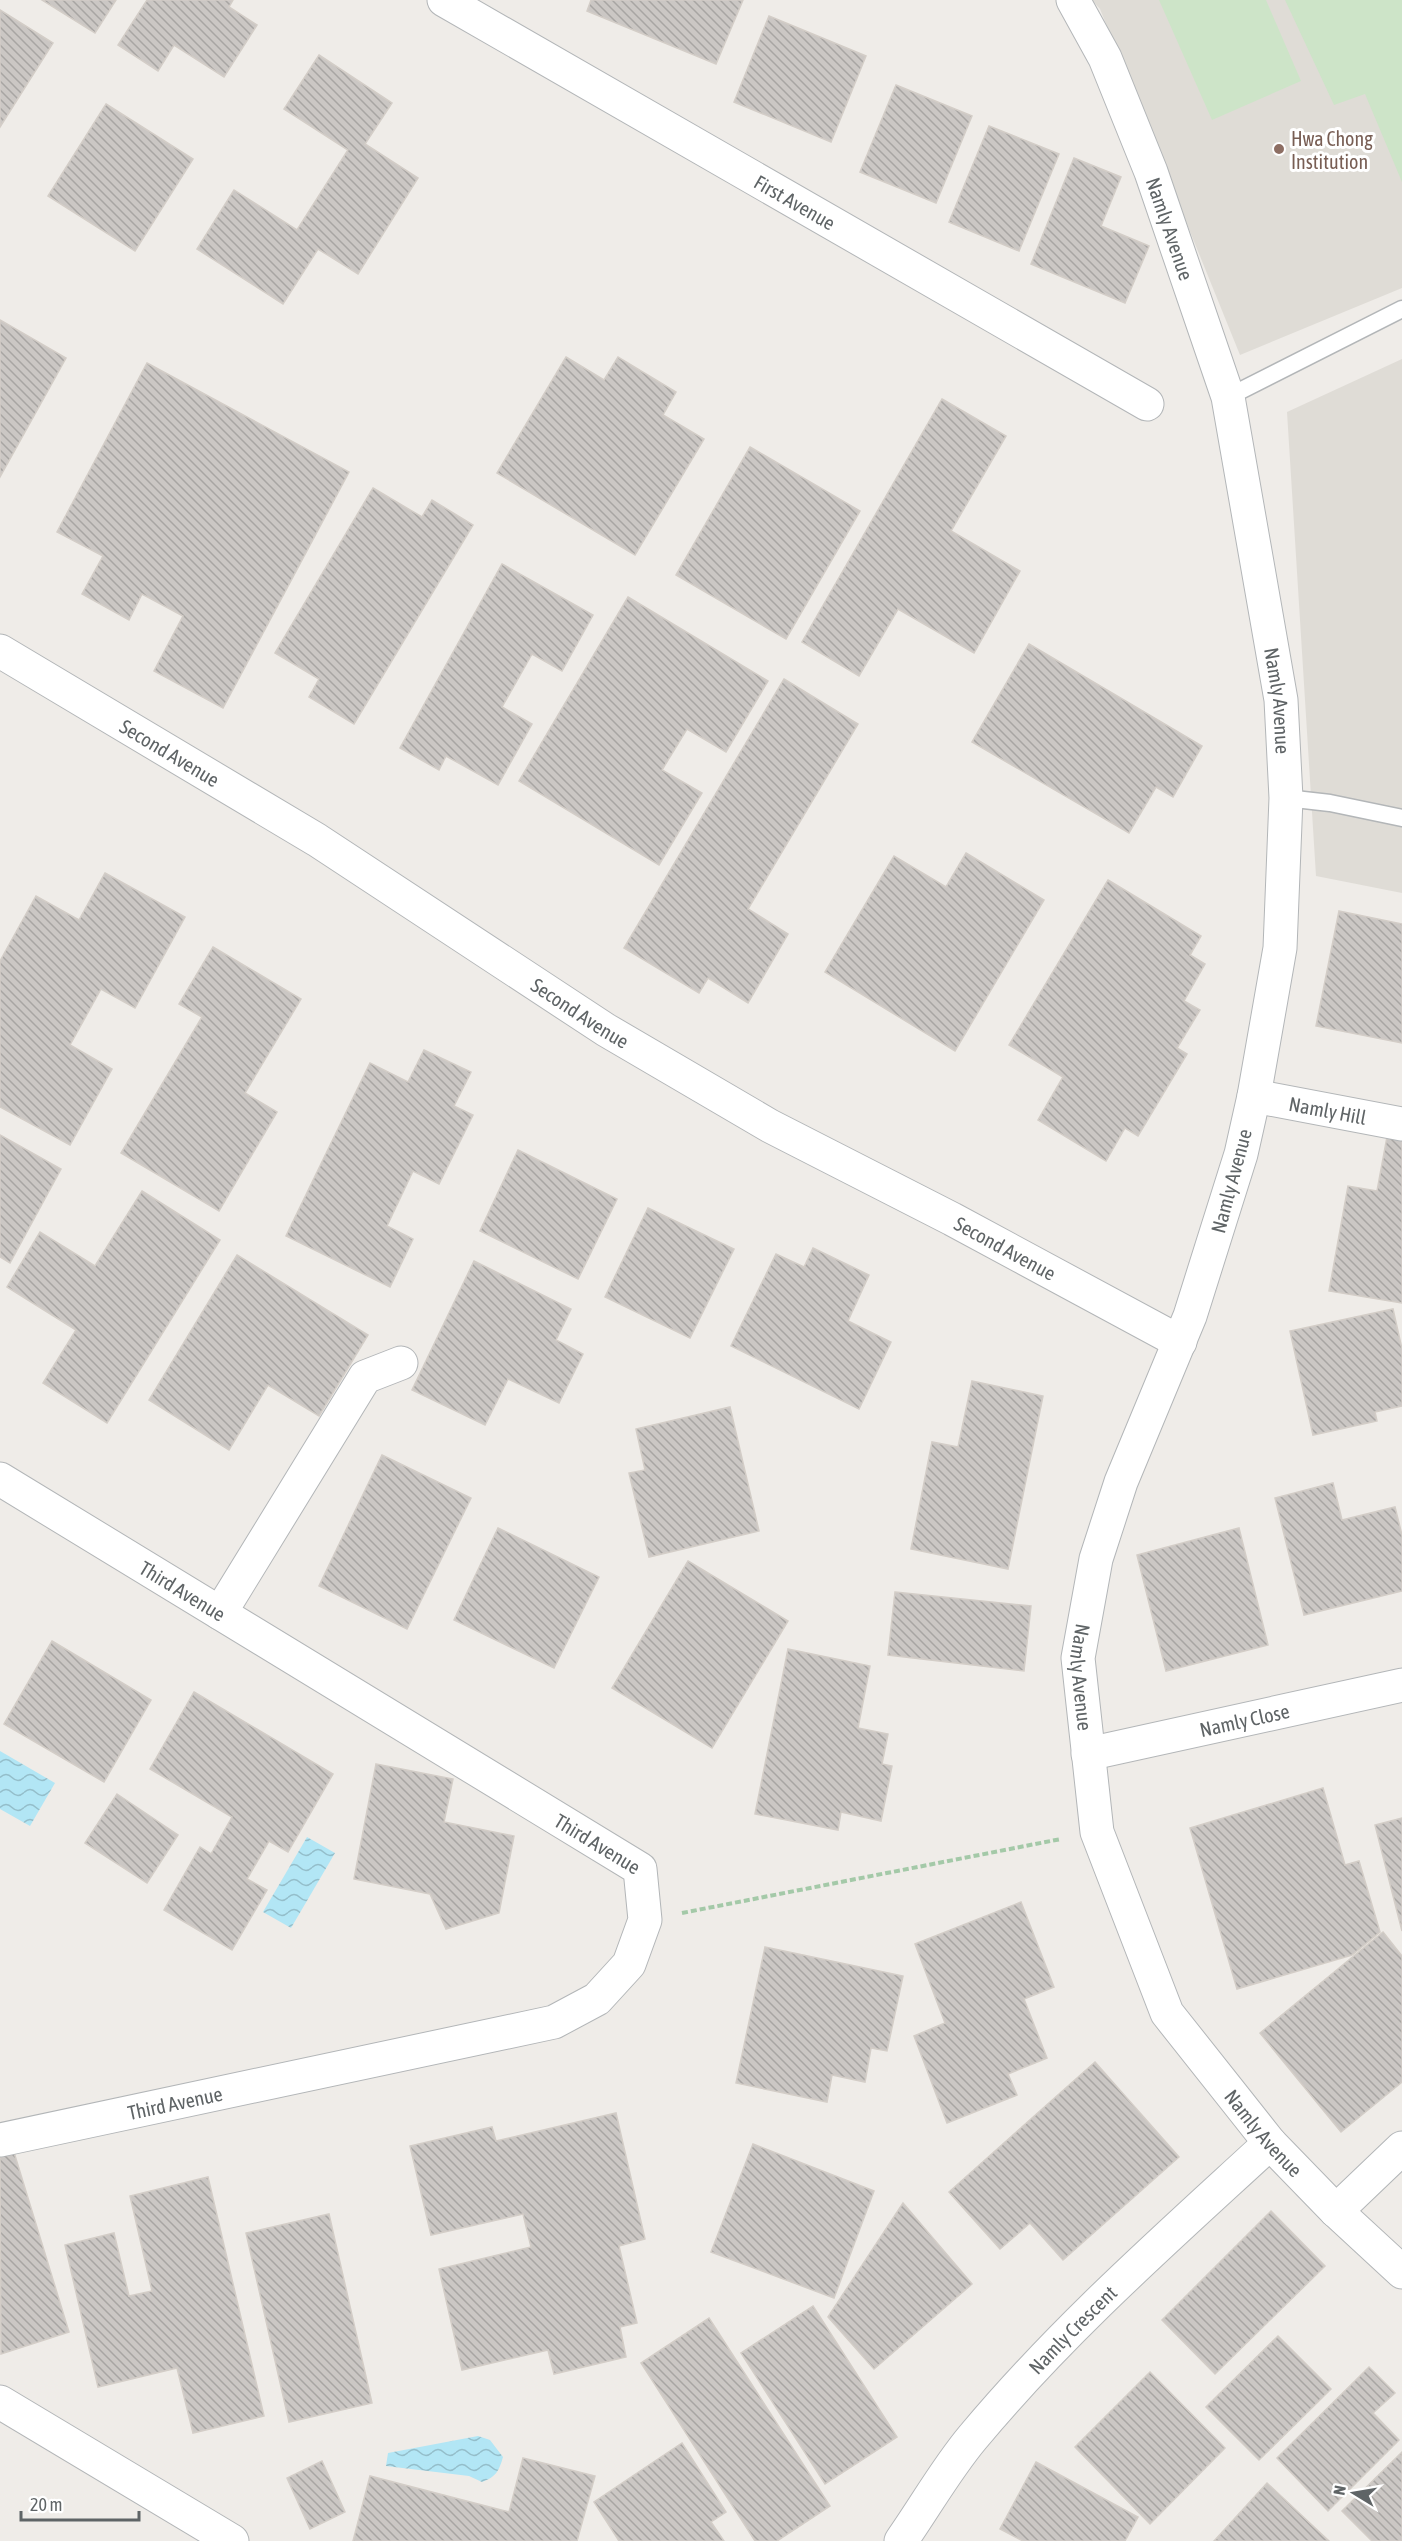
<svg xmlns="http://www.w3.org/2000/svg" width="1402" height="2541" font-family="'Asap Condensed',sans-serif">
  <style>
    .education { fill: #dfdcd6 }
    .pitch { fill: #cde4c8 }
    .water { fill: url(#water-waves) }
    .building { fill: url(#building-back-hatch); stroke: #d3cdc7; stroke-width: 1.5 }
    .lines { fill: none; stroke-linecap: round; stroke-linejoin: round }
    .service-casing { stroke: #b3b6b8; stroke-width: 19 }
    .minor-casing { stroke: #b3b6b8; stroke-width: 35 }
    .path { stroke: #a4c9a8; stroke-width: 4; stroke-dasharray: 6 3; stroke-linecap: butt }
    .service { stroke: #fff; stroke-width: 16 }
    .minor { stroke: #fff; stroke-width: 33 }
    .education-dot { fill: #8d6e63; stroke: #fff; stroke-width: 2 }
    .labels { text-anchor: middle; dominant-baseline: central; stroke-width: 6; stroke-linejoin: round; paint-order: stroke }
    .education-label { font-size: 20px; fill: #785e54; stroke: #fff; text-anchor: start }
    .street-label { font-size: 20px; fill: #5f6466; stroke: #fff }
  </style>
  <defs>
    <pattern id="water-waves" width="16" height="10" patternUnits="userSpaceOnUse" patternTransform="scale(1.5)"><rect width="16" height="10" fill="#b2e6f5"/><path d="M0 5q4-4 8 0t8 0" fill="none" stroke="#94beca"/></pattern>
    <pattern id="building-back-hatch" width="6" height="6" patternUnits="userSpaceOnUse" patternTransform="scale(1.5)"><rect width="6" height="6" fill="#cbc7c4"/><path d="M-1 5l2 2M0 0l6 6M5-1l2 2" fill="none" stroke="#a8a5a3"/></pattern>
  </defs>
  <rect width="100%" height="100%" fill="#efece8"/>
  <!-- education -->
  <g class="education">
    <polygon points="1092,0 1402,0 1402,288 1240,355 1100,9"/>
    <polygon points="1402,359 1402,893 1316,876 1287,412"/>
  </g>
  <!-- pitch -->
  <g class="pitch">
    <polygon points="1159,0 1266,0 1301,81 1212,120"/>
    <polygon points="1285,0 1402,0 1402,182 1365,94 1334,105"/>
  </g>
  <!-- water -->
  <g class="water">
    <polygon points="0,1751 55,1783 30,1826 0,1809"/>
    <polygon points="307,1837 335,1853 291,1928 263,1912"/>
    <path d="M 478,2436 L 490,2440 L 503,2457 C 499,2471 496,2477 482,2482 L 469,2476 L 386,2466 L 388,2453 Z"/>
  </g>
  <!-- building -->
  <g class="building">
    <polygon points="42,0 116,0 95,33"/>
    <polygon points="147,0 233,0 229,7 257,25 224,77 174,45 158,71 118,45"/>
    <polygon points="591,0 743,0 716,64 587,11"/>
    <polygon points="0,10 53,43 0,127"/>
    <polygon points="769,16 866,56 831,142 734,102"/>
    <polygon points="319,55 392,103 365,144 418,178 358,274 318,249 283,304 197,249 234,190 297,230 348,150 284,109"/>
    <polygon points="896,85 972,116 936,203 860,172"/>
    <polygon points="106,104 193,159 135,251 48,196"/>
    <polygon points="989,126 1059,154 1019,251 949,222"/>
    <polygon points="1074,158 1121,177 1101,226 1149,246 1125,303 1031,264"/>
    <polygon points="0,320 66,358 0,477"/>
    <polygon points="566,357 604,380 618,357 676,392 663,415 704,439 635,555 497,473"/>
    <polygon points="147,363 349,472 223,708 154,671 183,616 142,594 129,620 82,594 103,556 57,532"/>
    <polygon points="942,399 1006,436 951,531 1020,571 974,653 898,609 859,676 802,642"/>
    <polygon points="750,447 860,511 786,639 676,575"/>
    <polygon points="373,488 422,517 432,500 473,525 354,724 309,697 319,679 275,653"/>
    <polygon points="502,564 593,615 562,671 532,654 502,707 532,724 498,785 446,756 439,770 400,748"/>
    <polygon points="628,597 768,681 726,752 687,729 662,770 702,793 659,865 519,781"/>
    <polygon points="1029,644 1202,746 1173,797 1156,787 1129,833 972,742"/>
    <polygon points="784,679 858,724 748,909 788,934 748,1003 708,978 699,993 624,948"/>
    <polygon points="966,853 1044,900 955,1051 825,972 894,856 946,887"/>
    <polygon points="105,873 185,917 135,1008 101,989 70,1045 112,1069 70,1145 0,1107 0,961 36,896 79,920"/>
    <polygon points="1108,880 1201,936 1190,955 1205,964 1184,1001 1200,1010 1177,1048 1187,1054 1138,1136 1125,1128 1106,1161 1038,1120 1063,1077 1009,1045"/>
    <polygon points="1339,911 1402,924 1402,1043 1316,1026"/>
    <polygon points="213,947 301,999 245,1093 277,1112 219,1211 121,1153 202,1017 179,1004"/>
    <polygon points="424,1050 471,1072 454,1106 473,1115 439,1184 413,1171 387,1226 413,1239 390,1287 286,1236 370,1063 408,1082"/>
    <polygon points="0,1135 61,1169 10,1263 0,1257"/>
    <polygon points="1387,1137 1402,1140 1402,1303 1329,1291 1348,1186 1377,1191"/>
    <polygon points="518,1150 617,1199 578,1279 480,1231"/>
    <polygon points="142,1191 220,1240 107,1423 43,1383 76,1330 7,1287 40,1232 95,1266"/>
    <polygon points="648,1208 734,1249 690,1338 605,1297"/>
    <polygon points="813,1248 869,1275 848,1321 891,1342 859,1409 731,1346 776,1254 804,1267"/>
    <polygon points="237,1255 368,1335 319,1416 268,1385 229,1450 149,1400"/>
    <polygon points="474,1261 571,1309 556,1340 583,1354 559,1403 508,1379 485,1425 412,1390"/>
    <polygon points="1393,1309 1402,1349 1402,1406 1375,1412 1377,1421 1313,1435 1290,1331"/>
    <polygon points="972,1381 1043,1396 1008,1569 911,1549 932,1442 958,1447"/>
    <polygon points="730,1407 759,1531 649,1557 629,1473 645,1470 636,1429"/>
    <polygon points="382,1455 471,1498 407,1629 319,1586"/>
    <polygon points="1333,1483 1342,1520 1395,1507 1402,1535 1402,1591 1304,1615 1275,1498"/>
    <polygon points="498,1528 599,1577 554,1668 454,1620"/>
    <polygon points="1239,1528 1268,1645 1166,1671 1137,1555"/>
    <polygon points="688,1561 788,1621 712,1748 612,1688"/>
    <polygon points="895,1592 1031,1606 1024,1671 888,1655"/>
    <polygon points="52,1641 151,1700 104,1782 4,1724"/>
    <polygon points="788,1649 870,1666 858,1728 888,1734 882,1764 892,1766 881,1821 841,1812 838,1830 755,1814"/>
    <polygon points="194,1692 333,1774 288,1852 269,1841 247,1879 267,1890 232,1950 164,1910 200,1847 211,1854 232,1817 150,1769"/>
    <polygon points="376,1764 453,1779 444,1822 514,1836 499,1913 446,1929 430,1894 354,1879"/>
    <polygon points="1323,1788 1345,1865 1359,1861 1380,1932 1352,1955 1237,1989 1190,1828"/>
    <polygon points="117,1794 178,1835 147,1883 85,1843"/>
    <polygon points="1402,1818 1402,1931 1375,1825"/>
    <polygon points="1021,1902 1054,1987 1024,1999 1047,2058 1008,2074 1017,2095 947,2123 914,2036 945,2023 915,1944"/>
    <polygon points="1383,1932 1402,1956 1402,2082 1341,2132 1260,2033"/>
    <polygon points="765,1947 903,1976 887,2051 871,2048 865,2082 832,2075 827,2102 736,2083"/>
    <polygon points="1095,2062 1179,2157 1063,2260 1030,2223 1000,2249 949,2192"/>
    <polygon points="616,2113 645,2239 619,2246 637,2323 620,2327 626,2357 554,2374 548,2350 462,2370 439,2269 531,2247 523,2214 431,2235 410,2146 492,2127 496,2141"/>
    <polygon points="753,2144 874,2191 834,2298 711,2252"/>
    <polygon points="13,2149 69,2332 1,2354 0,2154"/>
    <polygon points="208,2177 264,2416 193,2433 177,2368 98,2387 65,2245 114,2233 129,2296 152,2291 130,2196"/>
    <polygon points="903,2203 972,2284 874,2369 828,2317"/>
    <polygon points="1271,2211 1325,2266 1215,2374 1162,2320"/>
    <polygon points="329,2214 372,2403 289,2422 246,2233"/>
    <polygon points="813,2306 897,2437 825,2484 741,2353"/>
    <polygon points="709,2318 830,2506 777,2541 755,2541 641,2363"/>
    <polygon points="1278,2336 1331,2389 1259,2460 1206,2407"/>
    <polygon points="1369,2367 1395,2393 1373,2413 1399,2440 1328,2511 1277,2458"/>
    <polygon points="1150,2372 1225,2448 1150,2524 1075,2447"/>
    <polygon points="682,2443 726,2512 711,2522 724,2541 619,2541 594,2502"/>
    <polygon points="1402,2452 1402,2541 1372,2541 1342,2511"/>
    <polygon points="523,2458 595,2476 577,2541 353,2541 370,2476 509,2512"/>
    <polygon points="322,2461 345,2512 310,2529 287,2478"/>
    <polygon points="1036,2462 1138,2517 1125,2541 1023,2541 1000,2529"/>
    <polygon points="1267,2483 1329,2541 1214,2541"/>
  </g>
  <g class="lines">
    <!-- service casing -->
    <g class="service-casing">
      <g id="service">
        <polyline points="1228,397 1402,309"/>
        <polyline points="1286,798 1330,803 1402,818"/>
      </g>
    </g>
    <!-- minor casing -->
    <g class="minor-casing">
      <g id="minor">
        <path id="s1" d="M 444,0 L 1147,404"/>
        <path id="s2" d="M 1073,0 L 1105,58 L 1151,172 L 1228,397 L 1281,700 L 1286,798 L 1280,948 L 1254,1096 L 1241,1154 L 1190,1316 L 1121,1482 L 1096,1559 L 1078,1658 L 1097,1832 L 1167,2013 L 1270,2143 L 1336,2211 L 1402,2272"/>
        <path id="s3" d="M 0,651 L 317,840 L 606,1030 L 770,1126 L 952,1219 L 1180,1342"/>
        <path id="s4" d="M 1254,1096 L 1402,1124"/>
        <path id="s5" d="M 0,1479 L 640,1869 L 645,1920 L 629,1964 L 597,1999 L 554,2022 L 0,2140"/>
        <polyline points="220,1613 365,1377 401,1363"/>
        <path id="s6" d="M 1088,1754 L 1402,1685"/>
        <polyline points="1336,2211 1402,2148"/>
        <polyline points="0,2402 232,2541"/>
        <path id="s7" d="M 901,2541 C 925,2507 946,2469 973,2437 C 1062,2330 1168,2237 1270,2143"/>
      </g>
    </g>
    <!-- path -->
    <polyline class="path" points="682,1913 1061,1839"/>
    <!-- service -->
    <use href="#service" class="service"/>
    <!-- minor -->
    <use href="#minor" class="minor"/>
  </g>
  <!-- markers -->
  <circle class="education-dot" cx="1279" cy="149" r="6"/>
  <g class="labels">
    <!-- education labels -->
    <g class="education-label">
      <text x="1291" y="138">Hwa Chong<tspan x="1291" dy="23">Institution</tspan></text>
    </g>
    <!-- street labels -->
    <g class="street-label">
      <text stroke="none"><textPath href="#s1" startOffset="405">First Avenue</textPath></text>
      <text stroke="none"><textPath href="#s2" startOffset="249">Namly Avenue</textPath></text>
      <text stroke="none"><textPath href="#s2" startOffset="735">Namly Avenue</textPath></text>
      <text stroke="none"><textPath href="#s3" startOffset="198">Second Avenue</textPath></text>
      <text stroke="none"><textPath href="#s3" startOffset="684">Second Avenue</textPath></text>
      <text stroke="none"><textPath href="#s4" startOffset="75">Namly Hill</textPath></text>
      <text transform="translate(1231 1181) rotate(-75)">Namly Avenue</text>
      <text stroke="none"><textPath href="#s3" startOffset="1170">Second Avenue</textPath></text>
      <text stroke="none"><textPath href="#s5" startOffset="214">Third Avenue</textPath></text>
      <text stroke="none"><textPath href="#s2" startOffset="1743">Namly Avenue</textPath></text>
      <text stroke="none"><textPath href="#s6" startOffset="160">Namly Close</textPath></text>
      <text stroke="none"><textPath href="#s5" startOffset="700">Third Avenue</textPath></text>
      <text transform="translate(175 2103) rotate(-12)">Third Avenue</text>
      <text stroke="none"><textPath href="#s2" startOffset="2247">Namly Avenue</textPath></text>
      <text stroke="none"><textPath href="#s7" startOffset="273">Namly Crescent</textPath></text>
    </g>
  </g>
  <!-- north arrow -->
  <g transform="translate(1354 2493) rotate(281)" stroke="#ffffff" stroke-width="4.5" paint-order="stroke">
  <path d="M0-4.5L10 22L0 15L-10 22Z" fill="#5f6466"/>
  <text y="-9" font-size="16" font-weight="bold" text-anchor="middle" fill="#5f6466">N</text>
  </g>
  <!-- scale -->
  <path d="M21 2511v9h118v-9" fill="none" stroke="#5f6466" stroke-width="3"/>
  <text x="30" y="2511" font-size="18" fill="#5f6466" stroke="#ffffff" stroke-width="4.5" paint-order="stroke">20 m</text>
</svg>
